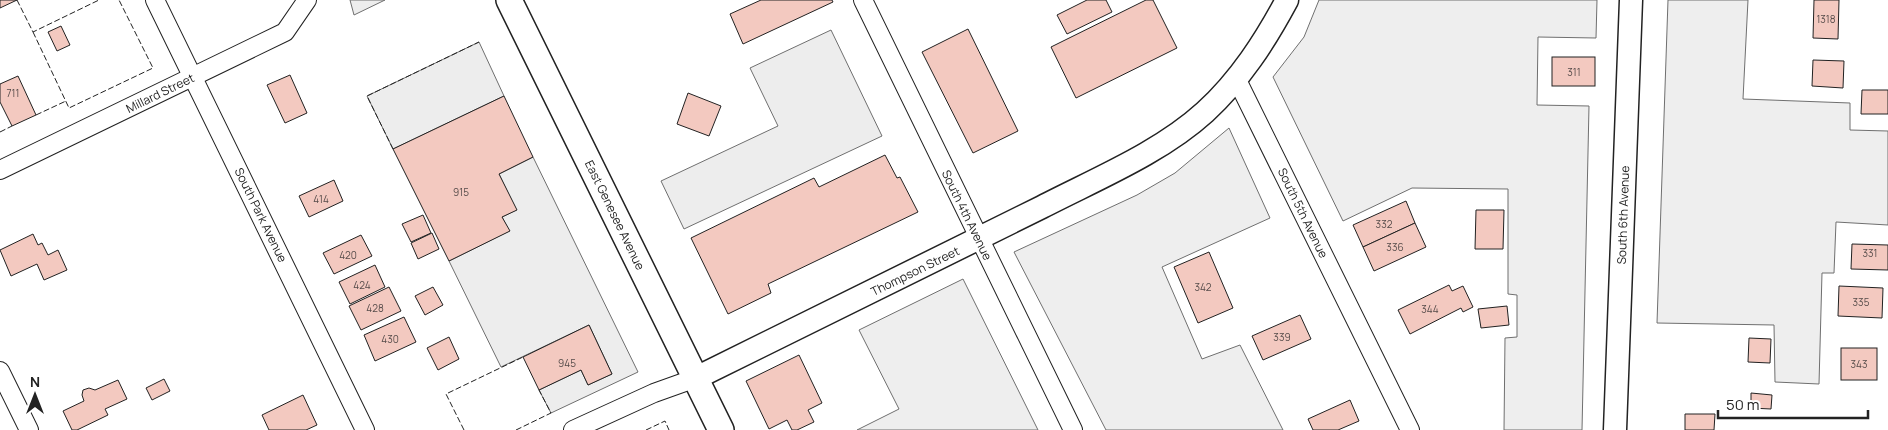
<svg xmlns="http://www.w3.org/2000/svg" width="1888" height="430" font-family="Manrope,sans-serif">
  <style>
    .green { fill: #eee; stroke: #6f6f6f }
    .parking { fill: #ededed; stroke: #6f6f6f }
    .building { fill: #f3c9c0; stroke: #222 }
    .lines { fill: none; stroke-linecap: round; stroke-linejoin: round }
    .minor-casing { stroke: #222; stroke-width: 20 }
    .tertiary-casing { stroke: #222; stroke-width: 25 }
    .secondary-casing { stroke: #222; stroke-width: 28 }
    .minor { stroke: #fff; stroke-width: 18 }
    .tertiary { stroke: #fff; stroke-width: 22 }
    .secondary { stroke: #fff; stroke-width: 25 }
    .fence { stroke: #222; stroke-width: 1; stroke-dasharray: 6 2.5; stroke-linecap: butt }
    .labels { text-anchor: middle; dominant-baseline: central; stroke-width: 4; stroke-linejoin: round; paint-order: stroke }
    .number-label { font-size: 10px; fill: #564c4a }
    .street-label { font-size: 12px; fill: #222; stroke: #fff }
  </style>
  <rect width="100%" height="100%" fill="#fff"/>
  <!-- green -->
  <g class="green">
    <polygon points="1319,0 1597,0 1596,38 1538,37 1537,105 1589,106 1582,430 1504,430 1505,338 1517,337 1517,295 1508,294 1508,189 1412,188 1343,221 1273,77 1304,37"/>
    <polygon points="1668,0 1748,0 1743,99 1850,103 1850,130 1888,131 1888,225 1836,222 1834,273 1822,273 1819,384 1775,382 1774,325 1657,323"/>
    <polygon points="1229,128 1270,218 1162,267 1202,359 1240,345 1283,430 1106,430 1014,252 1137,195 1175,173"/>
    <polygon points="963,279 1038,430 857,430 899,409 859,330"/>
  </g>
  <!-- parking -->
  <g class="parking">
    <polygon points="350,0 385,0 354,15"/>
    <polygon points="831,30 882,136 684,229 661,181 778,126 750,68"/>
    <polygon points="479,42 504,96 393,149 367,96"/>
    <polygon points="533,157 638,372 551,413 539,390 581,370 588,385 612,374 589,325 501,367 449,261 509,231 502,217 516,210 499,174"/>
  </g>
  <!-- building -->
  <g class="building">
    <polygon points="0,0 17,0 0,8"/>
    <polygon points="761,0 832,0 833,2 743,44 730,14"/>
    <polygon points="1087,0 1106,0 1112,12 1067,34 1057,15"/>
    <polygon points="1146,0 1153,0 1177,48 1076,98 1051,47"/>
    <polygon points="1814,0 1839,0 1838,39 1813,38"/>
    <polygon points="61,26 70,45 57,51 48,32"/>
    <polygon points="968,29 1018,131 973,153 922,52"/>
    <rect x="1552" y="57" width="43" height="29"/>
    <polygon points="1813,60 1844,61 1843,88 1812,86"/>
    <polygon points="290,75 307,113 285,123 267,85"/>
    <polygon points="18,76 36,115 12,126 0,102 0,84"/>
    <polygon points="1862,90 1888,90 1888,114 1861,114"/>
    <polygon points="688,93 721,106 709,136 677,124"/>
    <polygon points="504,96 533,157 499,174 517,210 502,217 510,231 449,261 393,149"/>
    <polygon points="885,155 897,178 900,177 918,212 768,284 771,293 728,314 691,238 814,178 819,187"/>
    <polygon points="334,180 343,201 309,217 299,196"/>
    <polygon points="1406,201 1415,223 1363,247 1353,225"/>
    <polygon points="1476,210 1504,210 1503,249 1475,249"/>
    <polygon points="423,215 431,233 411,242 402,224"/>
    <polygon points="1415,223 1426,247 1374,271 1363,247"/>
    <polygon points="432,233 439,249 418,259 411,243"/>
    <polygon points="33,234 38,245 42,243 48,255 58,250 67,270 44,280 37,264 11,276 0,250"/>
    <polygon points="361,235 372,256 334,274 323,253"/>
    <polygon points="1852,244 1888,245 1888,270 1851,269"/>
    <polygon points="1209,252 1233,308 1198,323 1174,267"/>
    <polygon points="375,265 385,287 350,304 339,282"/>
    <polygon points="1449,285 1452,291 1463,286 1473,307 1463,312 1461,308 1410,334 1398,310"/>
    <polygon points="1839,286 1883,288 1882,318 1838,316"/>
    <polygon points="389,287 401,311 361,330 349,306"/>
    <polygon points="433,287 443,305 425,315 415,296"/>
    <polygon points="1507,306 1509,325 1481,328 1478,309"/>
    <polygon points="1300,315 1311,339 1263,360 1252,336"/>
    <polygon points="404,317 416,342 375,361 364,335"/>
    <polygon points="589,325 612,374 588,385 581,370 539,390 523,357"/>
    <polygon points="449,337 459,359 438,370 427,348"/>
    <polygon points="1749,338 1771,339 1770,363 1748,362"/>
    <rect x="1841" y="348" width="36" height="32"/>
    <polygon points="799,355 822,403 808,410 814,422 797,430 792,430 787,420 769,429 746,381"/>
    <polygon points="164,379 170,391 152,400 146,388"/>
    <polygon points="118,380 127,399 105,409 108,415 77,430 72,430 63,411 84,401 82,395 83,390 89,388 95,390"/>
    <polygon points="1751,393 1772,395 1771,409 1751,408"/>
    <polygon points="303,395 317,425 306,430 269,430 262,415"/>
    <polygon points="1350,400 1359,421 1338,430 1313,430 1308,419"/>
    <polygon points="1685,414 1715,414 1714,430 1685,430"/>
  </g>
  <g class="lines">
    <!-- minor casing -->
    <g class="minor-casing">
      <g id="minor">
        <polyline points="155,0 365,430"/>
        <polyline points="863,0 1073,430"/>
        <polyline points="1237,80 1410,430"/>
        <polyline points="0,170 285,32 307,0"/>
        <polyline points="0,371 29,430"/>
        <polyline points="573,430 654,393 696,378"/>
      </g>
    </g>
    <!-- tertiary casing -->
    <g class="tertiary-casing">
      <g id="tertiary">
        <path d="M 696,378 C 811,321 927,265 1042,207 C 1096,179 1160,153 1205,112 C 1240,80 1265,41 1287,0"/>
        <polyline points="1615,430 1631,0"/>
      </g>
    </g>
    <!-- secondary casing -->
    <g class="secondary-casing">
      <polyline id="secondary" points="509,0 721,430"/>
    </g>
    <!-- minor -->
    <use href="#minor" class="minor"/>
    <!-- tertiary -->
    <use href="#tertiary" class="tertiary"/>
    <!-- secondary -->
    <use href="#secondary" class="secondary"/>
    <!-- fence -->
    <g class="fence">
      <polyline points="17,0 33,32 99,0"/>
      <polyline points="33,32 69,108 153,68 119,0"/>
      <polyline points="36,115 66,101"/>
      <polyline points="0,132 12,126"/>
      <polyline points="393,149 367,96 479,42"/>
      <polyline points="464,430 446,394 523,357"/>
      <polyline points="516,430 551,413 539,390"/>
      <polyline points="646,430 665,421 669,430"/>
    </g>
  </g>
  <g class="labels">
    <!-- number labels -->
    <g class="number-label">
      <text x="1826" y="19">1318</text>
      <text x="1574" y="72">311</text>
      <text x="13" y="93">711</text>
      <text x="461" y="192">915</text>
      <text x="321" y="199">414</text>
      <text x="1384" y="224">332</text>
      <text x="1395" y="247">336</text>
      <text x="1870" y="253">331</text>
      <text x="348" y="255">420</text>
      <text x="362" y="285">424</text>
      <text x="1203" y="287">342</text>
      <text x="1861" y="302">335</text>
      <text x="375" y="308">428</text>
      <text x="1430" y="309">344</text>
      <text x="1282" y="337">339</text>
      <text x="390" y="339">430</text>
      <text x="567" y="363">945</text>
      <text x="1859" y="364">343</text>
    </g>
    <!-- street labels -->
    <g class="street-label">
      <text transform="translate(160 93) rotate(-26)">Millard Street</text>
      <text transform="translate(1303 213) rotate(64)">South 5th Avenue</text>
      <text transform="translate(261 215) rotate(64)">South Park Avenue</text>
      <text transform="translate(615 215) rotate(64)">East Genesee Avenue</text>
      <text transform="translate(967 215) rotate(64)">South 4th Avenue</text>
      <text transform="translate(1623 215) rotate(-88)">South 6th Avenue</text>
      <text transform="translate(915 271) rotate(-26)">Thompson Street</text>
    </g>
  </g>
  <!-- north arrow -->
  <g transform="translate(35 395)" stroke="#ffffff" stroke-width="4" paint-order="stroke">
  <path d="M0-4L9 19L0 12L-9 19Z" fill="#222222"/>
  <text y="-8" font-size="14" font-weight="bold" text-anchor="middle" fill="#222222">N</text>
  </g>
  <!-- scale -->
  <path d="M1718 410v8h150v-8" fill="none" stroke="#222222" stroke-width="2.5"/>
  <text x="1726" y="410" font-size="15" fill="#222222" stroke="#ffffff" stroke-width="4" paint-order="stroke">50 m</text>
</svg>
